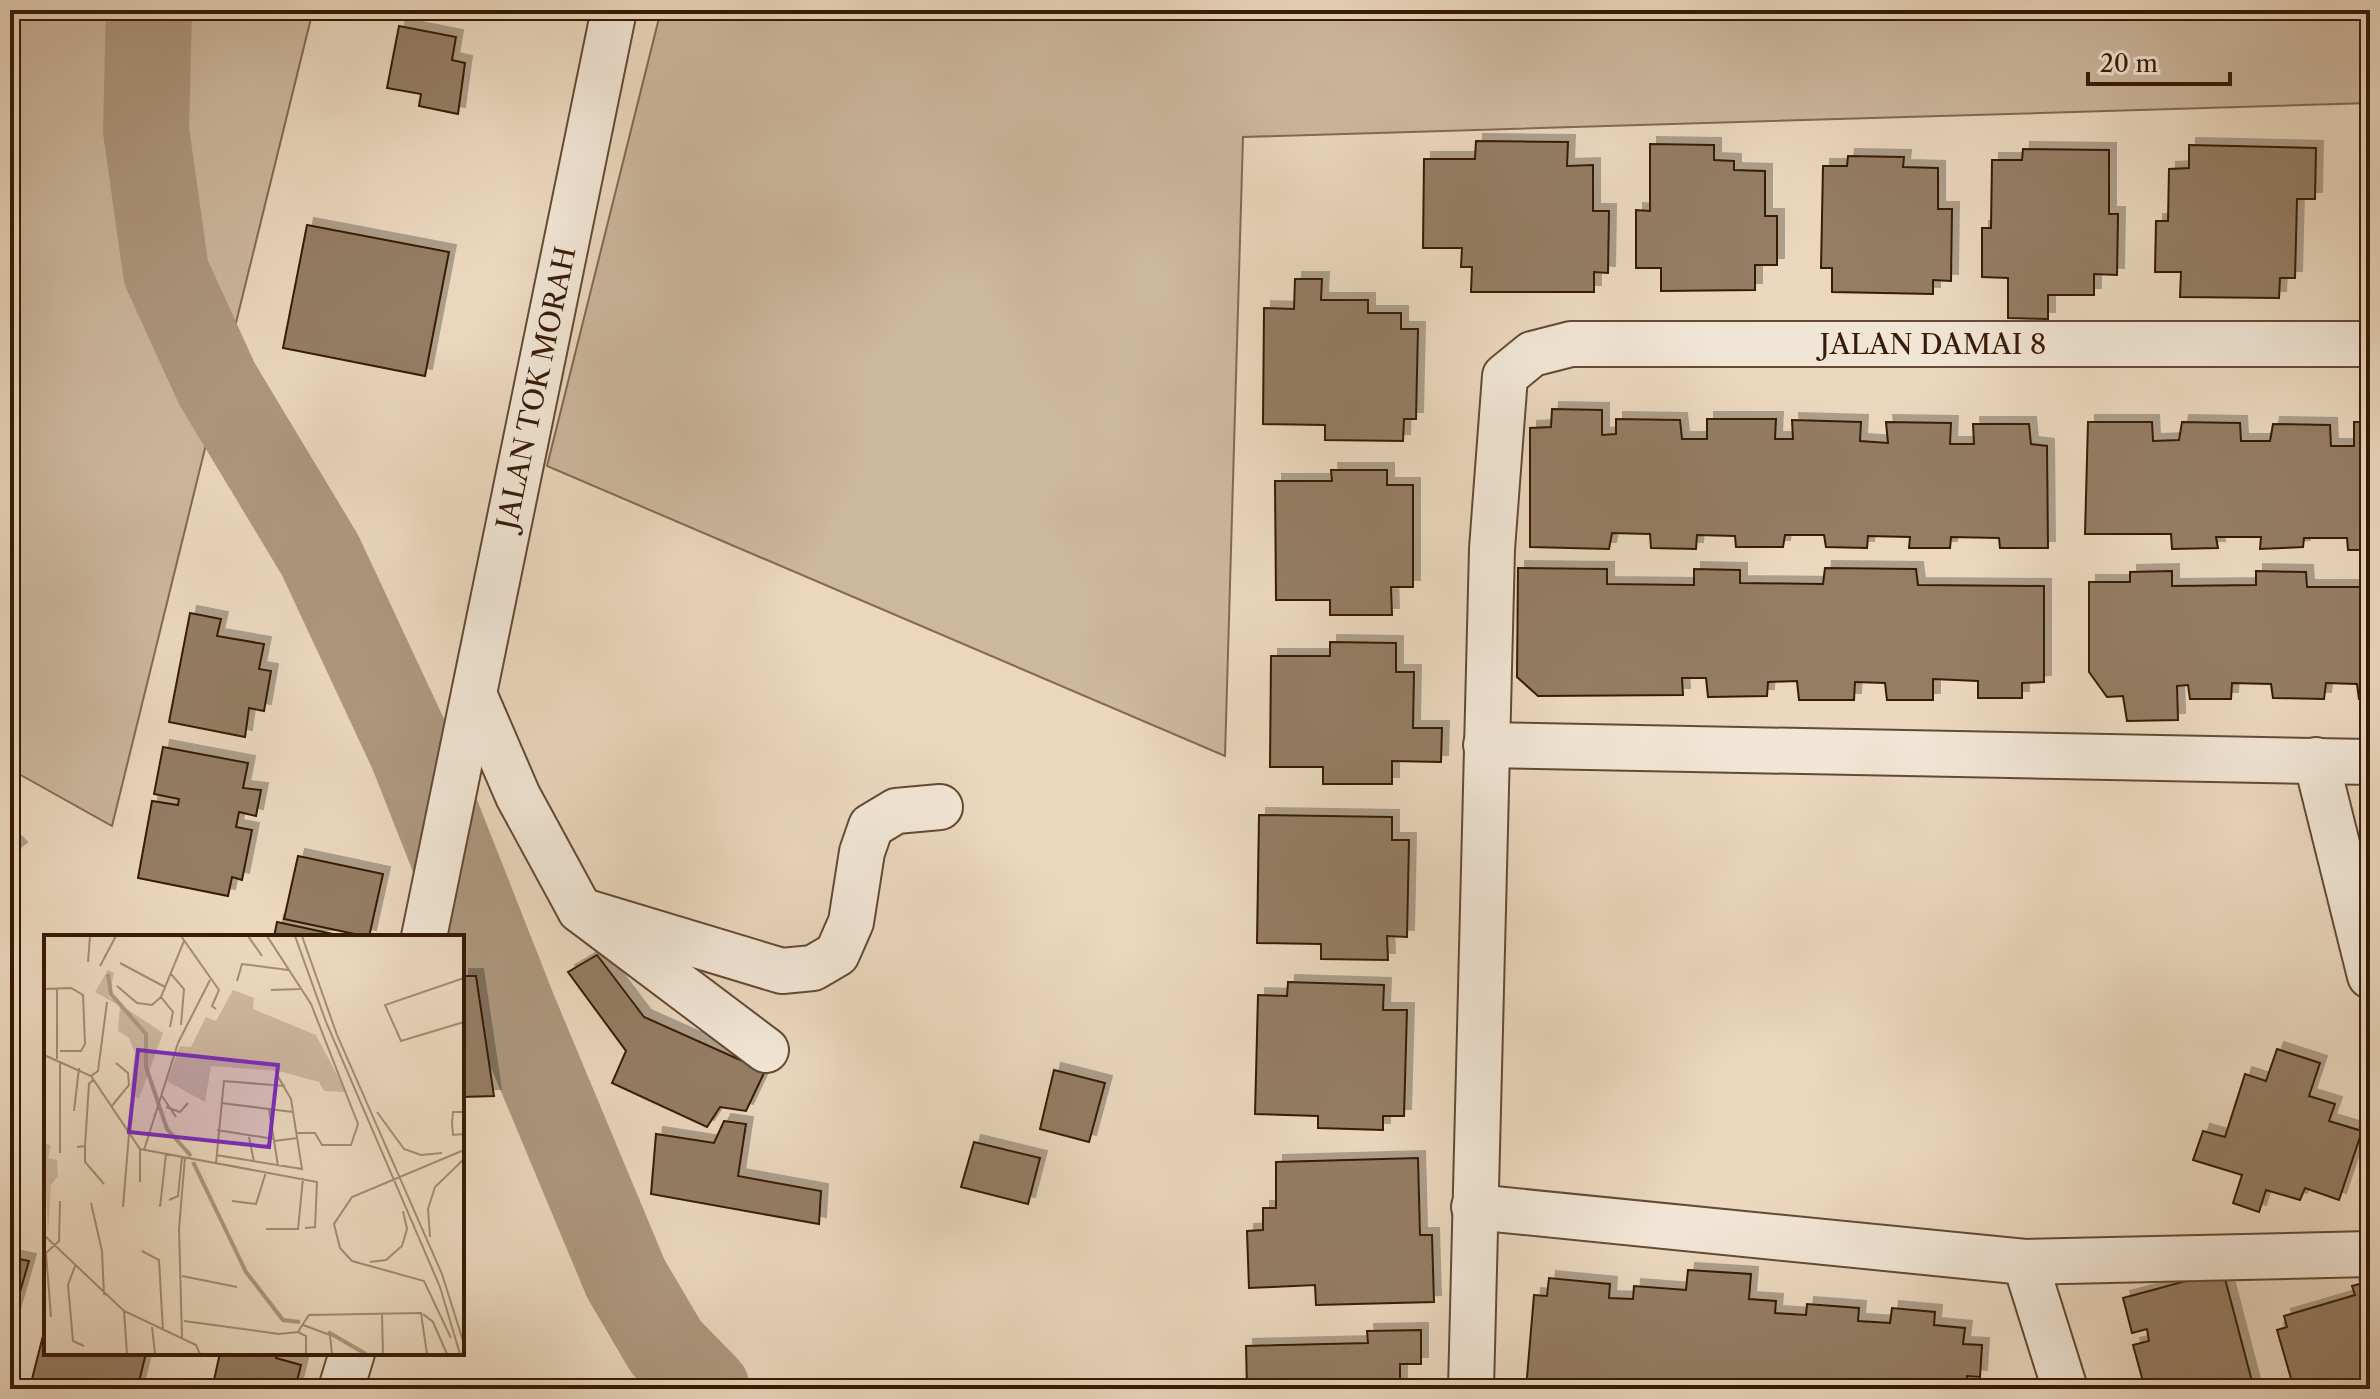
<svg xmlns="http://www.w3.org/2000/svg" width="2380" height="1399" font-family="'Libre Caslon Text',serif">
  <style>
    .green { fill: #ccb79f; stroke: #826952; stroke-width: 2 }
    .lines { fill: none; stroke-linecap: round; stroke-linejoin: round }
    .river { stroke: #ad977f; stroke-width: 86 }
    .building { fill: #947d65; stroke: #371b05; stroke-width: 2; filter: url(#shadow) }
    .street-casing { stroke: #644a33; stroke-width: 48 }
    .street { stroke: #f1e5d5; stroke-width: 44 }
    .labels { text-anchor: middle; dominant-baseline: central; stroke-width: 8; stroke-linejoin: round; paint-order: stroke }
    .street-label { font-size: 28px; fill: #371b05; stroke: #f1e5d5 }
    .inset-river { fill: none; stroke: #ad977f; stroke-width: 4 }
    .inset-road { fill: none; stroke: #a28c74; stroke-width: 2 }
    .view { fill: #7b2cbf; fill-opacity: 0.15; stroke: #7b2cbf; stroke-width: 4 }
    .inset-edge { fill: none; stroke: #371b05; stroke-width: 4 }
  </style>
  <defs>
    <filter id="shadow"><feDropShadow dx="7" dy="-7" stdDeviation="0" flood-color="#0004"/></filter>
  </defs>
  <rect width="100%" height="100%" fill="#ead7be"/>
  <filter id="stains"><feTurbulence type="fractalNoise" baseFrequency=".0025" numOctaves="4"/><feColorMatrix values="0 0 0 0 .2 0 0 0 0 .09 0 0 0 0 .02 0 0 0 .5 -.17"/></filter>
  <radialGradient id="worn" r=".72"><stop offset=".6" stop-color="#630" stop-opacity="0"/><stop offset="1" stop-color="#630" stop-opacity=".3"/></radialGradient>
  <!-- green -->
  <g class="green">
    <polygon points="10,10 313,10 112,826 10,769"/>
    <polygon points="661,10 2370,10 2370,103 1243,137 1225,756 547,466"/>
  </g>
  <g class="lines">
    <!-- river -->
    <polyline class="river" points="149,10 146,130 166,272 217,384 320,555 412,752 514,1011 626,1279 666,1347 707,1389"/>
  </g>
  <!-- building -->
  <g class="building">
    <polygon points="399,26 456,37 452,60 465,63 458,114 419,106 421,94 387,88"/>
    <polygon points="1476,141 1568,142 1567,166 1593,165 1593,211 1609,211 1608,273 1594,272 1594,292 1471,292 1472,267 1461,267 1462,248 1423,248 1424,159 1475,159"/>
    <polygon points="1650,144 1714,145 1714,160 1734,161 1734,170 1765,171 1765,216 1777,216 1777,265 1755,265 1755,290 1661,291 1661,268 1636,268 1636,210 1650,211"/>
    <polygon points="2189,145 2316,148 2315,199 2297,199 2295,278 2280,278 2279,298 2180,297 2181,272 2155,272 2156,221 2168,221 2169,169 2189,168"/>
    <polygon points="2023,149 2109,150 2109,214 2118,214 2117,275 2094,274 2094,295 2048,295 2048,319 2008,318 2008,278 1982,277 1982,228 1991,228 1992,160 2022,160"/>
    <polygon points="1848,156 1904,157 1903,167 1938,168 1938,209 1952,209 1951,281 1933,280 1933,294 1832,292 1832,268 1821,268 1823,166 1847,166"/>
    <polygon points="307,225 449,252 425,376 283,348"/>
    <polygon points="1295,279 1322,279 1321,300 1368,300 1368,313 1401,313 1401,329 1418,329 1416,419 1404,419 1403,441 1325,440 1325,425 1263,424 1264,308 1294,309"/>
    <polygon points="1552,409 1602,410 1602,435 1616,434 1616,419 1680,420 1682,439 1707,439 1707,419 1776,419 1775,439 1793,439 1792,420 1861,422 1860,441 1888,443 1886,422 1951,423 1950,444 1974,444 1973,424 2029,424 2031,444 2047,446 2048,548 2000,548 1999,538 1951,537 1950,548 1909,548 1910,537 1868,536 1867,548 1826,547 1824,535 1785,535 1783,547 1736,547 1735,536 1697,535 1696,549 1651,548 1650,534 1612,533 1609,549 1530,547 1530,428 1551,427"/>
    <polygon points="2088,422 2152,422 2153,441 2179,440 2182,422 2240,423 2241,441 2270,441 2273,424 2330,425 2331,446 2354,446 2354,422 2370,422 2370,550 2348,550 2347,538 2304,538 2303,547 2260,549 2261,537 2216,537 2218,548 2172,549 2171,534 2085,534"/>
    <polygon points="1331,470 1387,470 1387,485 1413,485 1413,587 1391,587 1392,615 1330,615 1330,600 1276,600 1275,481 1332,481"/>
    <polygon points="1518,568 1607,569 1607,584 1694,585 1694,569 1740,570 1740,583 1823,584 1825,568 1916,569 1918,585 2044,586 2044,682 2022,683 2022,698 1978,698 1978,681 1933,679 1933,700 1887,700 1885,683 1855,682 1854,700 1799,700 1797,681 1768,682 1767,696 1708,697 1706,678 1682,678 1683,695 1538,696 1517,677"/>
    <polygon points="2172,571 2172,586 2256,585 2256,571 2306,572 2307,587 2370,587 2370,699 2359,699 2357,684 2326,683 2324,699 2273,698 2271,684 2232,683 2231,699 2190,699 2188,685 2177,686 2178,720 2127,721 2123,696 2107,697 2089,672 2089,582 2130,582 2130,572"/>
    <polygon points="190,613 221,619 217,636 264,644 259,669 271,671 264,711 249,708 245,737 169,722"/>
    <polygon points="1330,642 1396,643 1396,672 1414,672 1413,728 1442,728 1441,762 1392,761 1392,784 1323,784 1323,767 1270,767 1271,656 1330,656"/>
    <polygon points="163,747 248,763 243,788 261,790 256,816 239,812 236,827 252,830 242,880 232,877 228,896 138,878 152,801 178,805 179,799 154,794"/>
    <polygon points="1259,815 1392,817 1392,840 1409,840 1407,937 1387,936 1388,960 1321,959 1321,944 1257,943"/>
    <polygon points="10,839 20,849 10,857"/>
    <polygon points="298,856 383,874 369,937 284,919"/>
    <polygon points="277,922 347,937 274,937"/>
    <polygon points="597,955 644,1017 765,1071 746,1111 720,1107 707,1127 612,1083 626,1051 568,972"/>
    <polygon points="462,976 476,976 494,1096 462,1097"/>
    <polygon points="1288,982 1384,985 1383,1010 1407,1010 1404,1116 1383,1116 1383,1130 1318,1128 1318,1116 1255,1114 1258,995 1287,996"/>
    <polygon points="2277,1049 2320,1063 2309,1096 2335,1104 2329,1121 2362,1131 2339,1200 2305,1188 2300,1200 2266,1190 2259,1212 2233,1203 2242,1175 2193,1160 2203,1131 2225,1137 2245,1074 2266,1081"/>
    <polygon points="1054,1070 1105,1083 1089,1142 1040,1129"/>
    <polygon points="724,1121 746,1124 738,1176 821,1191 819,1224 651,1194 656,1134 714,1143"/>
    <polygon points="974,1142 1040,1158 1028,1204 961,1187"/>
    <polygon points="1418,1158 1420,1235 1432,1235 1434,1302 1316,1305 1315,1285 1249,1288 1247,1231 1263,1230 1263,1208 1276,1208 1276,1162"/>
    <polygon points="10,1257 29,1261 10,1326"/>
    <polygon points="1688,1270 1751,1274 1749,1299 1776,1301 1775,1313 1806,1315 1807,1304 1859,1308 1858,1321 1890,1323 1892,1308 1935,1312 1934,1325 1965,1328 1963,1344 1982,1345 1980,1377 1967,1376 1966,1389 1526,1389 1534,1295 1547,1296 1549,1278 1610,1284 1609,1298 1633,1299 1634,1286 1686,1290"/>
    <polygon points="2223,1271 2254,1389 2145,1389 2133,1345 2149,1341 2147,1329 2132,1333 2123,1298"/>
    <polygon points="2370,1281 2370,1389 2294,1389 2277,1330 2287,1327 2284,1316 2355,1295 2352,1286"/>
    <polygon points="46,1324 46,1353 146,1353 138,1386 125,1381 123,1389 67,1389 32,1379"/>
    <polygon points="1421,1330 1421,1364 1400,1364 1400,1389 1247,1389 1246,1346 1368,1343 1367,1331"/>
    <polygon points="220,1353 278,1353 276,1358 301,1365 295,1389 212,1389"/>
  </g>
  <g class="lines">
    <!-- street casing -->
    <g class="street-casing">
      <g id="street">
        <polyline points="474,694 518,796 580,910 766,1050"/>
        <polyline points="1486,745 2370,762"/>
        <polyline points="2316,760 2370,976"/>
        <polyline points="580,910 782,971 813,968 837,954 851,922 862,852 871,826 896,811 940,807"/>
        <polyline points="424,937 614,10"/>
        <polyline points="1474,1207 2025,1262 2370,1254"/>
        <polyline points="2025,1262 2065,1389"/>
        <polyline points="341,1389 352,1353"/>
        <polyline points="1471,1389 1492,549 1505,376 1532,354 1571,344 2370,344"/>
      </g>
    </g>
    <!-- street -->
    <use href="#street" class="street"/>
  </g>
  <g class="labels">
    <!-- street labels -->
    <g class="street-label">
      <text x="1933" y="344">JALAN DAMAI 8</text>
      <text transform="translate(536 388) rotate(-78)">JALAN TOK MORAH</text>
    </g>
  </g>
  <!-- overview -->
  <g transform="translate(44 935)">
    <rect width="420" height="420" fill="#ead7be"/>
    <path d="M 64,35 L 70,38 L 65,62 L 119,98 L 95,164 L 86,158 L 91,118 L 85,103 L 74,96 L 76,71 L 51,57 ZM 189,55 L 210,63 L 209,74 L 272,100 L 302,157 L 280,156 L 275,147 L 235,136 L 167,131 L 161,167 L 123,146 L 136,111 L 147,112 L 162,82 L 172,86 ZM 0,207 L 7,211 L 4,223 L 13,225 L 14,241 L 7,250 L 4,298 Z" fill="#ccb79f"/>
    <path class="inset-river" d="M 64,39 L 67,59 L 102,99 L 102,132 L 123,194 L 147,221M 149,227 L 202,337 L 239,385 L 256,387M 284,397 L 322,419"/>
    <path class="inset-road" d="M 137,1 L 175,55 L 168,71 L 172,74M 204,1 L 218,21M 223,1 L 267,69 L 314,189 L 307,210 L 278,210 L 271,198 L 253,198M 251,1 L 282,87 L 396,352 L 416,419M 258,1 L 293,100 L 398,339 L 420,409M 44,27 L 46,1M 76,28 L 121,52M 56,31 L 72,1M 127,39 L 140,54 L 137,90M 420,43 L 341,70 L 357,106 L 420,87M 193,46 L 198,29 L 244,35M 73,51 L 93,68 L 108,70 L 117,62 L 140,6M 0,54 L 27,53 L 39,60 L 41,109 L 37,116 L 16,116M 227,55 L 256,54M 117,62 L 129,77 L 126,92M 0,120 L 47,141 L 96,214 L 273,247 L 271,292 L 261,293M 13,124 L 13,54M 16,126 L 16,218M 47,141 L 54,136 L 63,67M 118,161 L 132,182M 177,168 L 249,177M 67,172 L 85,150 L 84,138 L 72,128M 122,172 L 136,177 L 144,168M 225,174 L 234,231M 30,176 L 35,133M 333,177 L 360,214 L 377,220 L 398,218M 420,177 L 409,177 L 408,188 L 409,200 L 420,199M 173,195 L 230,204M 205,202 L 210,227M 230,206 L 254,203M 41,211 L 41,227 L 60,249M 33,212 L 41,211 L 45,149 L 49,145M 100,215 L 134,108 L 166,45M 172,220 L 258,234 L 247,164 L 233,140M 172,228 L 180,146 L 241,151M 96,247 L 96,214M 125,265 L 134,261 L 138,222M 188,266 L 212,269 L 222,237M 47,268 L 58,316 L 60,360M 79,272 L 85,199M 116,272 L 122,219M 222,294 L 254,294 L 259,243M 0,300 L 80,376 L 152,410 L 156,419M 386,302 L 384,274 L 391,252 L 420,224M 98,316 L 115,325 L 119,396M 326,327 L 342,325 L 358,311 L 363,294 L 359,276M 31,331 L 24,350 L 29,406 L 40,411M 138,341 L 193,352M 80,376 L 83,419M 338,379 L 339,419M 379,379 L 389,387 L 403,419M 7,382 L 2,318 L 15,306 L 16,266M 140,386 L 235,399 L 254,397 L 257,392M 259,390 L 286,400 L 288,419M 108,392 L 111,419M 257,392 L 265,380 L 377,378 L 383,419M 254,397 L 262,401 L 262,419M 138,403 L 135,294 L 141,222M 407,403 L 380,346 L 308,326 L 296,313 L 290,289 L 308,262 L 420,215"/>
    <path class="view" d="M 94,115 L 234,130 L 225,212 L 85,197 Z"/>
    <rect width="420" height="420" class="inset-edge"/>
  </g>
  <!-- margin -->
  <rect width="2380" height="1399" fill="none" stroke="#ead7be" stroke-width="40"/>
  <rect x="12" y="12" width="2356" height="1375" fill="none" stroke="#371b05" stroke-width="4"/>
  <rect x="20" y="20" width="2340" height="1359" fill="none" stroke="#371b05" stroke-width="2"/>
  <!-- scale -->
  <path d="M2088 72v12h142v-12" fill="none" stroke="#371b05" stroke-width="4"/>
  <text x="2100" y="72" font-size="24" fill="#371b05" stroke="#f1e5d5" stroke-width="6" paint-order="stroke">20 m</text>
  <rect width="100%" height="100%" filter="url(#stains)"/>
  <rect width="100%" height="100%" fill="url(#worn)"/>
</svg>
